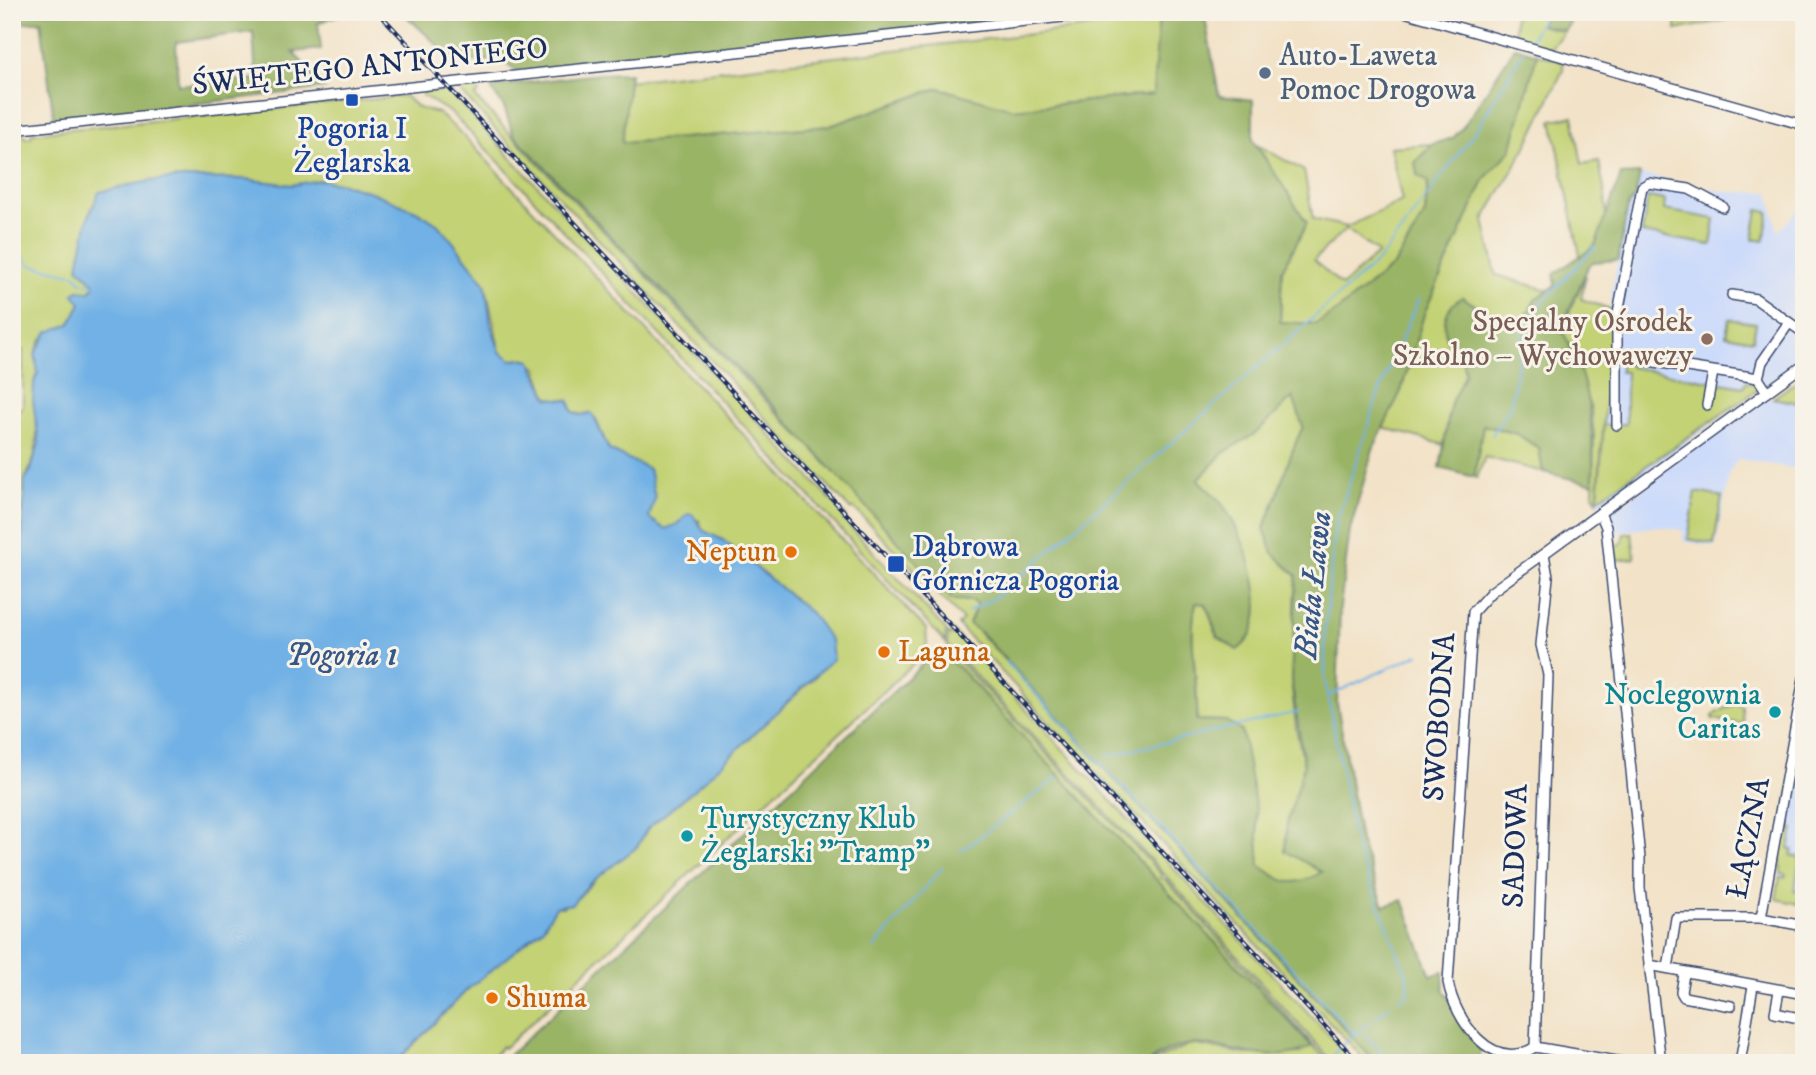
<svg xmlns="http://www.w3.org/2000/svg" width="1816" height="1075" font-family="'IM FELL DW Pica',serif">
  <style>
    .built { fill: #cddbfa }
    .green { fill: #c3d275; stroke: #6f806a; stroke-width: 2; fill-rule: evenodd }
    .forest { fill: #9ab466; stroke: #5a7262; stroke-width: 2; fill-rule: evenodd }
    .water { fill: #71b1e5; stroke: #4670a2; stroke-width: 2 }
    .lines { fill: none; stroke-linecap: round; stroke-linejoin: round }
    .stream { stroke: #71b1e5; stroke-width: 2 }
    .minor-casing { stroke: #3b4a6e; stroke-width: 12 }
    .minor { stroke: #fff; stroke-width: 9 }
    .rail-casing { stroke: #1b2f5e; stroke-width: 4.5 }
    .rail { stroke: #f7f3e8; stroke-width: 2; stroke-dasharray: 5; stroke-linecap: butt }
    .service-dot { fill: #5c6f8a; stroke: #f7f3e8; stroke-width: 2.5 }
    .transit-dot { fill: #1a4fb4; stroke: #f7f3e8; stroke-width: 2.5 }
    .education-dot { fill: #8d6e63; stroke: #f7f3e8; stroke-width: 2.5 }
    .food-dot { fill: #e8710a; stroke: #f7f3e8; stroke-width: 2.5 }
    .culture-dot { fill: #0f9aa8; stroke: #f7f3e8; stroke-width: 2.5 }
    .labels { text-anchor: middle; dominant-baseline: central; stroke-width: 6; stroke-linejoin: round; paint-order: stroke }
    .service-label { font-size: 30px; fill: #4e5e75; stroke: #f7f3e8; text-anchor: start }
    .street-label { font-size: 30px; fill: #1b2f5e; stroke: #f7f3e8 }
    .transit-label { font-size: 30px; fill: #164399; stroke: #f7f3e8 }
    .education-label { font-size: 30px; fill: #785e54; stroke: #f7f3e8; text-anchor: end }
    .food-label { font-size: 30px; fill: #c56008; stroke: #f7f3e8; text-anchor: start }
    .culture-label { font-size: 30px; fill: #0d838f; stroke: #f7f3e8; text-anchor: end }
    .water-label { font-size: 32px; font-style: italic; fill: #355686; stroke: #f7f3e8 }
  </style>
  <rect width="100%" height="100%" fill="#f7f3e8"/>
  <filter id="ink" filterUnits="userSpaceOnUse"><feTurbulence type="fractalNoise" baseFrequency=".0143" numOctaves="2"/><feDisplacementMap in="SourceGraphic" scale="14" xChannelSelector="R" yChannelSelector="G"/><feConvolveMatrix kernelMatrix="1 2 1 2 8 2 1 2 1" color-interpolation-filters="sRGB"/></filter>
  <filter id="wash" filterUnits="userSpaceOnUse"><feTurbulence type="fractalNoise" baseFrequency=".00686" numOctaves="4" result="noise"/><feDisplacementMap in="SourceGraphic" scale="28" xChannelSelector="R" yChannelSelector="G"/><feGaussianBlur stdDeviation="1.57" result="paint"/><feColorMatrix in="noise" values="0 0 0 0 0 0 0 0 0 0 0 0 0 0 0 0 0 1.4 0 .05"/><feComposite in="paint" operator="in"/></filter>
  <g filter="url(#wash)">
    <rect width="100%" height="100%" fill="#f2e2c7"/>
    <!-- built -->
    <g class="built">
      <polygon points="1640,174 1727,192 1769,192 1778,232 1804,203 1804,358 1600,504 1597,501 1612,288 1628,206 1635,198"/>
      <polygon points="1765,397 1804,404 1804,470 1738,459 1730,471 1715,547 1683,541 1684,531 1658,526 1611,533 1607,511 1618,503 1623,504 1659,478 1660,473"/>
      <polygon points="1799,752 1804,753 1804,905 1776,899 1782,865 1780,843"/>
    </g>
    <!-- green -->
    <g class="green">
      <polygon points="1514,12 1547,12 1540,25 1564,31 1551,48 1515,39"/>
      <polygon points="1676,12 1768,12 1676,30"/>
      <polygon points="1159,19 1153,94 1013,109 938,88 830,126 621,143 629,81"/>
      <polygon points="1537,54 1563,61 1563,70 1528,143 1484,220 1496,275 1548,290 1535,300 1528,314 1518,319 1489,314 1462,297 1451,349 1462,358 1465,373 1451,403 1444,445 1381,427 1401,391 1425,311 1485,178 1511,150"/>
      <polygon points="467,85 474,86 479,92 475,97 782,418 965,601 973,601 977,606 973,626 1376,1063 1368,1063 958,625 963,620 854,508 851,510 458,89"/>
      <polygon points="432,89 433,92 448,90 846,516 843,519 946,630 945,642 501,164 451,113 422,95 423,91"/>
      <path d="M 405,96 L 418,108 L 438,113 L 463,135 L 926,629 L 927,644 L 917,660 L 504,1048 L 502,1046 L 488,1063 L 395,1063 L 469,988 L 542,929 L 556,907 L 563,907 L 579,897 L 603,871 L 637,847 L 647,829 L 695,789 L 818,674 L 811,613 L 723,540 L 703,531 L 699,520 L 665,529 L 648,518 L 655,498 L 649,469 L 609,450 L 596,419 L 573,412 L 569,400 L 548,398 L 537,368 L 525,358 L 512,360 L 500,352 L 485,283 L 449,237 L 437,224 L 418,212 L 371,192 L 340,183 L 319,180 L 292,185 L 244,179 L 180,178 L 127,185 L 93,206 L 88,218 L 96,285 L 89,292 L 78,290 L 74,294 L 81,303 C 77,309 77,316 72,322 C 61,334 44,325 36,352 C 34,358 39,366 38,373 C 29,415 48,436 25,479 L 21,560 L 19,564 L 12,562 L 12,454 L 16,410 L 23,408 L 23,350 L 12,352 L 12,135 L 24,134 L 26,138 L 31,137 L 32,133 Z"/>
      <path d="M 1573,116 L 1582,164 L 1599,161 C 1605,199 1616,225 1586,255 L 1580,255 L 1552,120 Z"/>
      <path d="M 1256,144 L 1304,171 L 1313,219 L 1347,227 L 1402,201 L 1390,147 L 1433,144 L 1415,162 L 1428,182 L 1425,214 L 1395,264 L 1337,311 L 1316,324 L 1280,322 L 1282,270 L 1307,223 ZM 1346,229 L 1378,253 L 1342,286 L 1314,260 Z"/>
      <polygon points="1648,197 1665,200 1664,210 1715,219 1711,245 1642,233"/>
      <polygon points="1758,210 1769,212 1764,241 1753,239"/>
      <polygon points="1586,275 1581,299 1613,310 1597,501 1593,494 1594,435 1591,409 1561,330"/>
      <polygon points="1729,319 1756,323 1753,340 1726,335"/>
      <polygon points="1620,361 1631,361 1630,367 1744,387 1746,382 1755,384 1757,390 1598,499 1604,425 1626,424 1626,372 1620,372"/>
      <polygon points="1804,376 1804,404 1773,398"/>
      <path d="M 1293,396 L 1303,427 C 1286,460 1280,495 1264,528 L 1273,553 L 1297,576 L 1291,679 L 1296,728 L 1304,765 L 1285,850 L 1322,873 C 1292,887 1286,885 1260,866 L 1256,810 L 1241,731 L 1226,721 L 1197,720 C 1199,681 1187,640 1196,602 L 1206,604 L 1217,636 L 1237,649 C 1277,624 1244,534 1221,503 C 1215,495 1205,488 1198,480 L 1223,453 L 1256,433 Z"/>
      <polygon points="1483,425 1517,434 1539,449 1543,472 1485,457 1477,478 1474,477"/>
      <polygon points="1696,492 1722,497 1714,544 1688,539"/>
      <polygon points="1624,533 1632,533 1635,558 1617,560 1613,547 1622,543"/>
      <polygon points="952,630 1355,1063 1333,1063 1164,874 947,645 948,633 951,636"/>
      <polygon points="944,650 949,651 1162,875 1160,877 1166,880 1329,1063 1148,1063 1191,1044 1245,1054 1301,1053 1135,858 960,669 923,664 927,656"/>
      <polygon points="1736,703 1742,707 1743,724 1713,719 1713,715"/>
      <polygon points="1796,768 1786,821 1791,822 1790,828 1793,829 1789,848 1793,849 1791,855 1801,858 1794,891 1804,894 1804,905 1776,899 1780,877 1785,877 1786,874 1781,873 1780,843 1794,769"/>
    </g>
    <!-- forest -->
    <g class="forest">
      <path d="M 12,12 L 346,12 L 318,23 L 321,49 L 293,52 L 325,88 L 54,121 L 41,21 L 12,24 ZM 253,32 L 256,79 L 178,85 L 176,42 Z"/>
      <polygon points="402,12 1075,12 518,72 502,60 456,62"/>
      <path d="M 1159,12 L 1204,12 L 1219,96 L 1253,100 L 1253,140 L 1307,223 L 1282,270 L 1280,322 L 1316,324 L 1337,311 L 1395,264 L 1425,214 L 1428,182 L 1417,175 L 1415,162 L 1433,144 L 1453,138 L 1464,126 L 1515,47 L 1537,54 L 1511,150 L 1485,178 L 1425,311 L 1401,391 L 1373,449 L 1350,530 L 1340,607 L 1337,703 L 1360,841 L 1384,906 L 1403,900 L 1431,976 L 1443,972 L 1444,990 L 1481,1050 L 1478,1063 L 1376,1063 L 982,634 L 969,624 L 977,605 L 972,601 L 952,600 L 936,583 L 766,398 L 513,134 L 504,107 L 490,87 L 599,74 L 630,73 L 622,143 L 830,126 L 939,88 L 1013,109 L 1153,94 ZM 1293,397 L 1303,427 C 1286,460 1280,495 1264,528 L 1273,553 L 1297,576 L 1291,679 L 1304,765 L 1287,823 L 1285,851 L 1322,872 C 1294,889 1284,883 1260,866 L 1256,810 L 1242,731 L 1226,721 L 1197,720 C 1199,681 1187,640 1196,603 L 1206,604 L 1217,636 L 1237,650 C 1279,622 1245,535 1222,504 C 1215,495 1206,488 1198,480 L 1223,453 L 1256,433 Z"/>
      <polygon points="1547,12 1578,12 1564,31 1540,25"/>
      <path d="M 1640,174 L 1635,198 L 1628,206 L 1618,260 L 1593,262 L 1588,267 L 1561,329 C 1590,376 1594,430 1593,484 L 1543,472 L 1539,448 L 1517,434 L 1483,425 L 1474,477 L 1440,468 L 1451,403 L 1465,373 L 1462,358 C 1441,341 1437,313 1462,297 L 1489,314 L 1518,319 L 1528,314 L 1535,300 L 1556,285 L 1554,274 L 1595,246 L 1621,175 Z"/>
      <path d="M 943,655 L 960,669 L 1312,1046 C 1275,1068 1232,1045 1193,1044 C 1182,1044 1155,1055 1148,1063 L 501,1063 L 927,660 Z"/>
    </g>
    <!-- water -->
    <polygon class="water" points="180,178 244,179 292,185 319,180 340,183 371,192 418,212 437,224 449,237 485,283 491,324 500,352 512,360 530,359 548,398 569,400 573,412 580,415 592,413 609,450 649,469 655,498 649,518 665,529 678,524 688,514 692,514 704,531 723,540 811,613 831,641 833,659 695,789 647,829 637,847 589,884 572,904 556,907 542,929 469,988 395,1063 12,1063 12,573 21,560 25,479 31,470 39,443 33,401 34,382 38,374 35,354 48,332 70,324 81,303 74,294 78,290 89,292 96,285 78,267 88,218 99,192 150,181"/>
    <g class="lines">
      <!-- stream -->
      <g class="stream">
        <polyline points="1529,42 1546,12"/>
        <polyline points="12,243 30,265 77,275 81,282 96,285"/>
        <polyline points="1492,435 1510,407 1526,320 1595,247"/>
        <polyline points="968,612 998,596 1380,259 1477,129 1523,51"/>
        <polyline points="1006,662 1354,1034"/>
        <polyline points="1328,696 1419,654"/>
        <polyline points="1106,756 1298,712"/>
        <polyline points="961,851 1058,777"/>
        <polyline points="874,948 942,868"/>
        <polyline points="1399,1000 1408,993 1408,979 1355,844 1325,679 1325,630 1335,527 1379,392 1419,298"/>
        <polyline points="1375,1017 1390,1006"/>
        <polyline points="1366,1036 1391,1063"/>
        <polyline points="1333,1057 1337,1050 1369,1022"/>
      </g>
    </g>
  </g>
  <g filter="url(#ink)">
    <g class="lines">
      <!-- minor casing -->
      <g class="minor-casing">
        <g id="minor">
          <polyline points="1404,12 1804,125"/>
          <polyline points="12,130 1109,12"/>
          <polyline points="1732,295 1756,299 1804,333"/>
          <polyline points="1616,356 1758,378"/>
          <polyline points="1767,392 1758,378 1762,362 1789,323"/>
          <polyline points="1707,405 1713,372"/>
          <polyline points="1617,425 1617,319 1642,187 1649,183 1689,189 1723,207"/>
          <polyline points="1600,513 1606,527 1640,858 1640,888 1661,1063"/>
          <polyline points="1761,918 1804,678"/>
          <polyline points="1649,965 1804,994"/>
          <polyline points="1668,968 1676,918 1761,918 1804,926"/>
          <polyline points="1684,974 1681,992 1684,997 1731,1006"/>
          <polyline points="1779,991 1775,1013 1804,1019"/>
          <path d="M 1535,1047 C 1492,1074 1455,1020 1448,982 L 1473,612 L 1491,592 L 1804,365"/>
          <polyline points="1535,1047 1548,675 1541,645 1548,577 1544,554"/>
          <polyline points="1535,1047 1628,1063"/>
          <polyline points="1740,1063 1753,986"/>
        </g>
      </g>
      <!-- minor -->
      <use href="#minor" class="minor"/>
      <!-- rail casing -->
      <g class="rail-casing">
        <polyline id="rail" points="378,12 1359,1063"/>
      </g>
      <!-- rail -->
      <use href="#rail" class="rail"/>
    </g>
  </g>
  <!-- markers -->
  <circle class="service-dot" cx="1265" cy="73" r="7"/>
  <g class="transit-dot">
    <rect x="345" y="93" width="14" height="14" rx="3.5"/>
    <rect x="887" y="555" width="18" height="18" rx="3.5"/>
  </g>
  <circle class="education-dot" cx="1707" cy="339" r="7"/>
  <g class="food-dot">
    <circle cx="791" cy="552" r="7"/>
    <circle cx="884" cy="652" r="7"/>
    <circle cx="492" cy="998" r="7"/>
  </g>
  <g class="culture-dot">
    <circle cx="1775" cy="712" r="7"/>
    <circle cx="687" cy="836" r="7"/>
  </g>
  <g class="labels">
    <!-- service labels -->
    <g class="service-label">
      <text x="1279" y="56">Auto-Laweta<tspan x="1279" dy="34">Pomoc Drogowa</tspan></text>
    </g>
    <!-- street labels -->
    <g class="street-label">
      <text transform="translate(370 67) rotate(-6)">ŚWIĘTEGO ANTONIEGO</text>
      <text transform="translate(1440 717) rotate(-86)">SWOBODNA</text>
      <text transform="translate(1749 838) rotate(-79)">ŁĄCZNA</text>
      <text transform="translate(1516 846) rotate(-88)">SADOWA</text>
    </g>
    <!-- transit labels -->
    <g class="transit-label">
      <text x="352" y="129">Pogoria I<tspan x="352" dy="34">Żeglarska</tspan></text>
      <text x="912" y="547" text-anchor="start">Dąbrowa<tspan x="912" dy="34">Górnicza Pogoria</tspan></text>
    </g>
    <!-- education labels -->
    <g class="education-label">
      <text x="1693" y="322">Specjalny Ośrodek<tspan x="1693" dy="34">Szkolno – Wychowawczy</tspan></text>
    </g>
    <!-- food labels -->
    <g class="food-label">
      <text x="777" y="552" text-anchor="end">Neptun</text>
      <text x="898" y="652">Laguna</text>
      <text x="506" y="998">Shuma</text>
    </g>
    <!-- culture labels -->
    <g class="culture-label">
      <text x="1761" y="695">Noclegownia<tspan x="1761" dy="34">Caritas</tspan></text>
      <text x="701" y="819" text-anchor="start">Turystyczny Klub<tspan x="701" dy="34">Żeglarski "Tramp"</tspan></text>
    </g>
    <!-- water labels -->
    <g class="water-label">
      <text transform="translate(1314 585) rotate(-84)">Biała Ława</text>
      <text x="342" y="656">Pogoria 1</text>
    </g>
  </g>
  <!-- margin -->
  <rect width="1816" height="1075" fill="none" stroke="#f7f3e8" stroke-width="42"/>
</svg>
